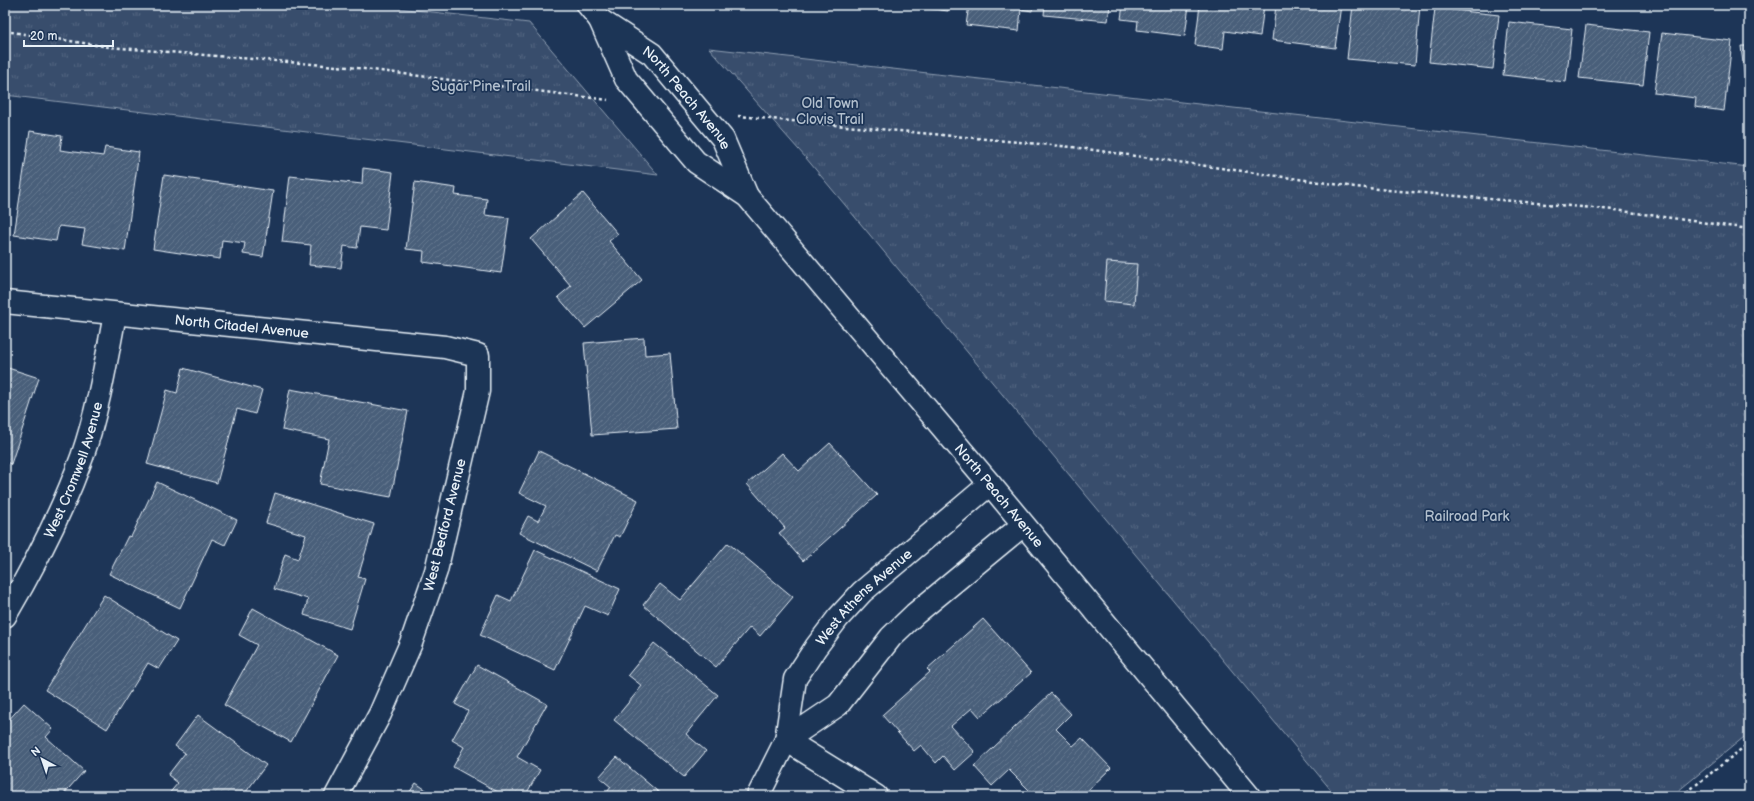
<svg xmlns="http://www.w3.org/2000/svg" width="1754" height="801" font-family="'Balsamiq Sans',sans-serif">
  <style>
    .park { fill: url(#park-tufts); stroke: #909fb2 }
    .building { fill: url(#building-hatch); stroke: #e8f1f8 }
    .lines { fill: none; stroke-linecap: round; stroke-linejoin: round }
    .minor-casing { stroke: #e8f1f8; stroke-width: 25 }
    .tertiary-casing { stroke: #e8f1f8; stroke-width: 25 }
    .path { stroke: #e8f1f8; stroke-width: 2.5; stroke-dasharray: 3 3; stroke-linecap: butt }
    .minor { stroke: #1d3557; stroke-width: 22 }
    .tertiary { stroke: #1d3557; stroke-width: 22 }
    .labels { text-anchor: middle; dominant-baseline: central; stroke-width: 3.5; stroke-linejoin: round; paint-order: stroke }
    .park-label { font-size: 14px; fill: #b3c0ce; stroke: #1d3557 }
    .street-label { font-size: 14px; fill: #e8f1f8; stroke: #1d3557 }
  </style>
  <defs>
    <pattern id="park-tufts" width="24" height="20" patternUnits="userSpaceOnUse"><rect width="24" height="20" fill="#374d6c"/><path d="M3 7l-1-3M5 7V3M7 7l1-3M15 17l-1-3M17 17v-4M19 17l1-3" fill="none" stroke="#546782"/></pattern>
    <pattern id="building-hatch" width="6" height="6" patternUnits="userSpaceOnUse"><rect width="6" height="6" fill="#495e7a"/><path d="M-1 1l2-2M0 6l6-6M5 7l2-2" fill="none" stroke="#63768e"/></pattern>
  </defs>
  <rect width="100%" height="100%" fill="#1d3557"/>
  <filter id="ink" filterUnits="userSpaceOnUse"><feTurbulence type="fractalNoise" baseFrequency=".025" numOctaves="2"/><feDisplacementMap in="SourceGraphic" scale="8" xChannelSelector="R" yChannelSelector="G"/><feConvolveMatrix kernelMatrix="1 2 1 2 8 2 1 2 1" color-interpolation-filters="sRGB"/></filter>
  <g filter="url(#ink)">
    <!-- park -->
    <g class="park">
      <polygon points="5,5 371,5 529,23 658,175 5,95"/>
      <polygon points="709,48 1749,167 1749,733 1672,796 1336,796 806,158"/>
    </g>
    <!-- building -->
    <g class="building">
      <polygon points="903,5 949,5 948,11"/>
      <polygon points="969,5 1033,5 1032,11 1021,9 1019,31 966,25"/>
      <polygon points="1045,5 1110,5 1108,21 1044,15"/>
      <polygon points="1123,5 1189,5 1185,36 1137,30 1138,21 1121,19"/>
      <polygon points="1200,5 1264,5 1260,36 1225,31 1223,49 1195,45"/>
      <polygon points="1276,5 1341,5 1335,48 1272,40"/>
      <polygon points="1353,5 1420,5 1415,65 1347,59"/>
      <polygon points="1435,8 1499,15 1493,69 1429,62"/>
      <polygon points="1509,22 1572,29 1566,82 1503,75"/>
      <polygon points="1586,25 1649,32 1643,85 1579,78"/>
      <polygon points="1662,33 1732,41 1724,111 1695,107 1696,98 1654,93"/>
      <polygon points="1741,46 1749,46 1749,116"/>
      <polygon points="30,131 62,136 60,150 103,156 105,147 139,152 125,251 82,244 85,229 59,226 56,241 14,235"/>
      <polygon points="363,168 393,172 386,230 360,227 357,248 344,246 341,268 309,265 311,245 282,242 290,176 362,184"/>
      <polygon points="164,175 273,191 263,257 243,254 245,243 222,240 220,259 153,249"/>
      <polygon points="415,182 456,188 455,195 487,199 485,215 509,218 501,273 423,262 424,251 406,249"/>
      <polygon points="583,193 618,234 609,241 642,280 585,328 558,297 571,286 531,239"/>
      <polygon points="1107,262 1137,264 1134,304 1104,301"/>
      <polygon points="644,338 645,355 670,353 677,429 592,435 584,343"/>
      <polygon points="5,367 39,378 11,464 5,462"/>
      <polygon points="183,368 262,390 255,414 237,409 217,483 147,464 167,390 177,393"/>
      <polygon points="290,389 408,411 391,497 320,484 329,439 282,430"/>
      <polygon points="830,443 877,495 803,561 779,533 785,528 747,484 782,453 799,471"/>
      <polygon points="539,451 638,500 620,537 615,535 597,571 519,533 528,516 538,521 546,506 519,493"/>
      <polygon points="157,482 237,520 225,545 212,539 180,608 109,574 128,536 131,537"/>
      <polygon points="275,493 374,524 358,577 365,579 350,629 304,615 308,599 274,589 285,554 298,559 306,535 266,523"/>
      <polygon points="728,543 793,597 760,636 750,627 716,667 643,605 660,584 680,600"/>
      <polygon points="535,550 620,589 608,616 585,606 555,670 480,635 498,595 511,601"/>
      <polygon points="104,595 177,641 159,669 148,663 107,729 45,690"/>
      <polygon points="253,608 338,655 291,742 224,705 257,645 239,635"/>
      <polygon points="983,619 1031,673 980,717 972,708 951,726 975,752 955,770 943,756 936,763 921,745 914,751 882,715 930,672 927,669"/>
      <polygon points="654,643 718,695 686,734 706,751 684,777 614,720 642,686 628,675"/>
      <polygon points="477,665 547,704 517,757 540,770 525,796 505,796 453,767 464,747 452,740 468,711 455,704"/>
      <polygon points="1051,693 1071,714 1056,729 1073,746 1082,738 1111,768 1082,796 1035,796 1009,770 992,786 974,766"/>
      <polygon points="24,703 53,729 46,737 84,771 62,796 5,796 5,724"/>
      <polygon points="198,715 266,765 243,796 167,796 178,783 168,775 185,753 175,746"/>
      <polygon points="617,757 663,796 604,796 611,787 599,777"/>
      <polygon points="416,783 435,796 407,796"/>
    </g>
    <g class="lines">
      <!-- minor casing -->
      <g class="minor-casing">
        <g id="minor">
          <path id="s1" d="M 5,302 L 445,347 L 478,355 L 478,391 L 436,571 L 411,643 L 380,714 L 336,796"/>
          <path id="s2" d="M 5,616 C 35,565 62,512 82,457 C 98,411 106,362 115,314"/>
          <polyline points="786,740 838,705 891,637 915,614 1023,525"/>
          <polyline points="786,740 876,796"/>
          <path id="s3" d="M 758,796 L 786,740 L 795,679 L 816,647 L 838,618 L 862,592 L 990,484"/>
        </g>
      </g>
      <!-- tertiary casing -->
      <g class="tertiary-casing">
        <g id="tertiary">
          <path id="s4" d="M 588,5 L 600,20 L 626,79 L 696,162 L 747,196 L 990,484 L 1249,796"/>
          <path id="s5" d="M 600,20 L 652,54 L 723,139 L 747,196"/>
        </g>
      </g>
      <!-- path -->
      <g class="path">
        <polyline points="5,31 109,47 349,67 608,100"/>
        <polyline points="738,116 1072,147 1355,187 1615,210 1749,229"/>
        <polyline points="1682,796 1749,743"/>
      </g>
      <!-- minor -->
      <use href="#minor" class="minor"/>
      <!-- tertiary -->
      <use href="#tertiary" class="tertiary"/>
    </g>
  </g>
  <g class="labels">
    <!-- park labels -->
    <g class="park-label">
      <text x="481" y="86">Sugar Pine Trail</text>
      <text x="830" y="103">Old Town<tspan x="830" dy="16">Clovis Trail</tspan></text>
      <text x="1467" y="516">Railroad Park</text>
    </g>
    <!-- street labels -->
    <g class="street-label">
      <text stroke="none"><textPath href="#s5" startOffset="118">North Peach Avenue</textPath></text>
      <text stroke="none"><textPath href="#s1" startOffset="238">North Citadel Avenue</textPath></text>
      <text stroke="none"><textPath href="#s2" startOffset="162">West Cromwell Avenue</textPath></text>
      <text stroke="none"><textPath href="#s4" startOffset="645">North Peach Avenue</textPath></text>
      <text transform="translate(445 525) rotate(-76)">West Bedford Avenue</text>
      <text stroke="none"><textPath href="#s3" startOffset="232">West Athens Avenue</textPath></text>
    </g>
  </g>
  <!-- margin -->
  <rect width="1754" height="801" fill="none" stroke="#1d3557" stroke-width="20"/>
  <rect x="10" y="10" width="1734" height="781" fill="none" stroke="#e8f1f8" stroke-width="1.5" filter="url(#ink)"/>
  <!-- north arrow -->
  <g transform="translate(42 759) rotate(320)" stroke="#1d3557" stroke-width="3" paint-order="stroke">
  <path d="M0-3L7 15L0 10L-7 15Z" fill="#e8f1f8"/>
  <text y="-6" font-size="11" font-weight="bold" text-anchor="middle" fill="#e8f1f8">N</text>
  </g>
  <!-- scale -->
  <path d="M24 40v6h89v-6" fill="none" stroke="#e8f1f8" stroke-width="2"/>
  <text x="30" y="40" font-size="12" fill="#e8f1f8" stroke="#1d3557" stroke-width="3" paint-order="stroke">20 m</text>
</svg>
